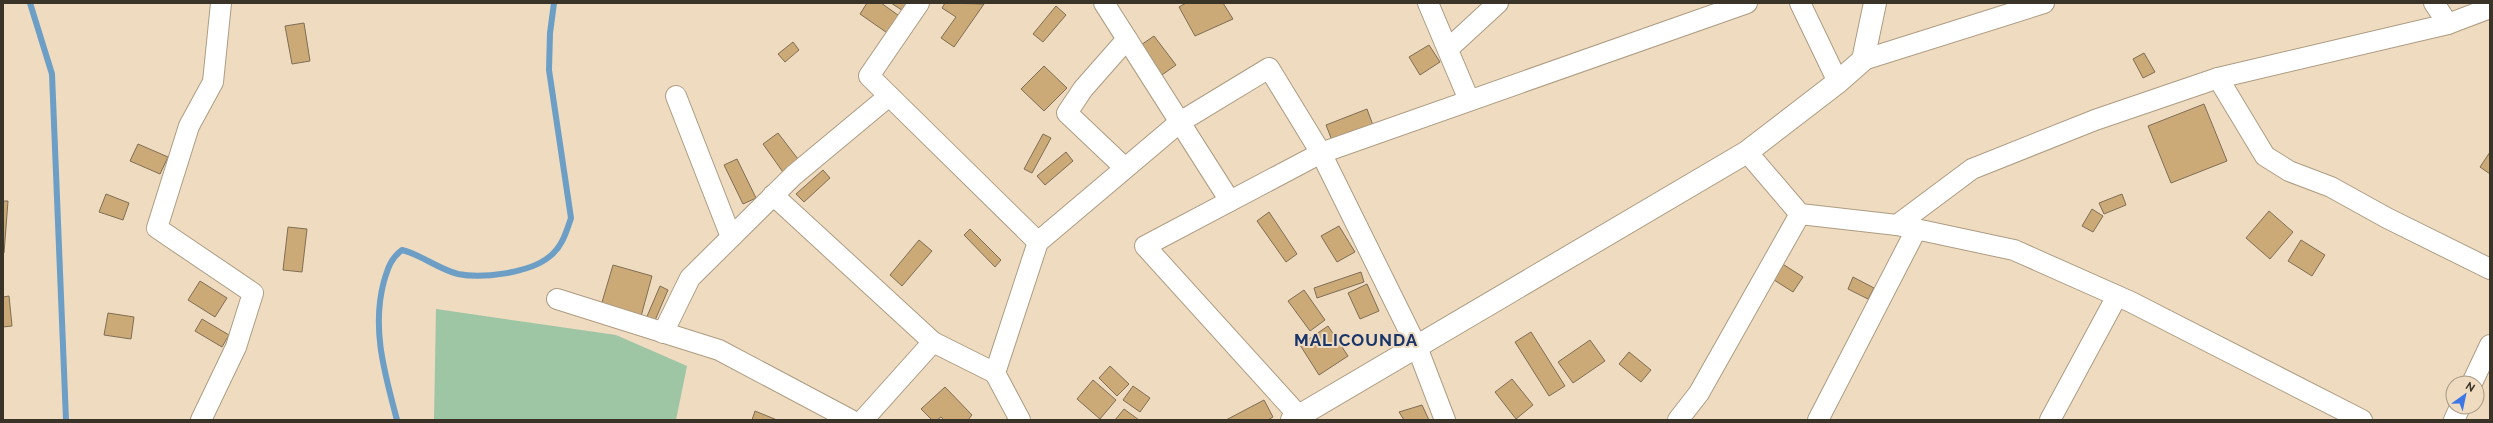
<svg xmlns="http://www.w3.org/2000/svg" width="2493" height="423" font-family="Raleway,sans-serif">
  <style>
    .green { fill: #9ec5a4 }
    .lines { fill: none; stroke-linecap: round; stroke-linejoin: round }
    .stream { stroke: #6d9ec5; stroke-width: 6 }
    .building { fill: #ca7; stroke: #7f6e55 }
    .street-casing { stroke: #ae9c82; stroke-width: 22 }
    .secondary-casing { stroke: #ae9c82; stroke-width: 24 }
    .street { stroke: #fff; stroke-width: 20 }
    .secondary { stroke: #fff; stroke-width: 22 }
    .labels { text-anchor: middle; dominant-baseline: central; stroke-width: 4; stroke-linejoin: round; paint-order: stroke }
    .district-label { font-size: 17px; font-weight: bold; letter-spacing: 1px; fill: #19356a; stroke: #eedbc0 }
  </style>
  <rect width="100%" height="100%" fill="#eedbc0"/>
  <!-- green -->
  <polygon class="green" points="436,309 616,335 687,366 676,420 434,420"/>
  <g class="lines">
    <!-- stream -->
    <g class="stream">
      <polyline points="30,3 52,74 66,420"/>
      <path d="M 397,420 C 385,374 371,329 384,281 C 388,268 391,258 402,250 C 422,255 438,269 458,274 C 482,279 529,273 549,257 C 562,247 566,233 571,218 L 549,70 L 550,33 L 554,3"/>
    </g>
  </g>
  <!-- building -->
  <g class="building">
    <polygon points="867,3 881,3 905,20 893,37 860,14"/>
    <polygon points="891,3 914,3 908,14"/>
    <polygon points="945,3 984,4 954,47 941,38 956,17 942,8"/>
    <polygon points="1186,3 1223,3 1233,19 1195,36 1179,7"/>
    <polygon points="1056,6 1066,15 1043,42 1033,34"/>
    <polygon points="304,23 310,61 292,64 285,26"/>
    <polygon points="1154,36 1176,65 1159,77 1138,47"/>
    <polygon points="793,42 799,50 785,62 778,54"/>
    <polygon points="1429,45 1440,62 1420,75 1409,57"/>
    <polygon points="2144,53 2155,72 2143,78 2133,59"/>
    <polygon points="1044,66 1067,88 1044,111 1021,89"/>
    <polygon points="2204,104 2227,161 2171,183 2148,126"/>
    <polygon points="1367,109 1374,128 1333,143 1326,125"/>
    <polygon points="778,133 801,163 785,175 763,144"/>
    <polygon points="1043,134 1051,138 1032,173 1024,169"/>
    <polygon points="138,144 168,157 160,174 130,161"/>
    <polygon points="1066,152 1073,161 1045,185 1037,176"/>
    <polygon points="2490,152 2490,174 2480,167"/>
    <polygon points="737,159 756,198 743,204 724,165"/>
    <polygon points="823,170 830,178 804,202 796,194"/>
    <polygon points="106,194 129,203 123,220 99,212"/>
    <polygon points="2122,194 2126,205 2104,214 2099,203"/>
    <polygon points="3,201 8,201 4,253 3,252"/>
    <polygon points="2092,209 2103,216 2093,232 2082,226"/>
    <polygon points="2269,211 2293,232 2270,259 2246,238"/>
    <polygon points="1269,212 1297,254 1286,262 1257,221"/>
    <polygon points="1339,226 1355,252 1337,262 1321,236"/>
    <polygon points="288,227 307,229 302,272 283,270"/>
    <polygon points="970,229 1001,260 995,267 964,235"/>
    <polygon points="919,240 932,251 902,286 890,275"/>
    <polygon points="2301,240 2325,255 2312,276 2288,261"/>
    <polygon points="1781,263 1803,277 1793,292 1771,278"/>
    <polygon points="613,265 652,276 640,320 600,309"/>
    <polygon points="1361,272 1364,282 1317,298 1314,288"/>
    <polygon points="1853,277 1874,288 1868,299 1848,289"/>
    <polygon points="200,281 227,298 215,317 188,300"/>
    <polygon points="1367,284 1379,311 1360,319 1348,293"/>
    <polygon points="660,286 668,290 653,325 645,321"/>
    <polygon points="1304,290 1325,320 1310,331 1288,301"/>
    <polygon points="9,296 12,326 3,327 3,297"/>
    <polygon points="108,313 134,317 131,339 104,335"/>
    <polygon points="202,319 229,335 222,347 195,331"/>
    <polygon points="1328,326 1348,356 1319,375 1300,345"/>
    <polygon points="1531,332 1565,386 1549,396 1515,342"/>
    <polygon points="1590,340 1605,361 1573,383 1558,362"/>
    <polygon points="1629,352 1651,370 1641,382 1619,364"/>
    <polygon points="1110,366 1129,384 1117,396 1099,378"/>
    <polygon points="1512,379 1533,405 1516,419 1495,392"/>
    <polygon points="1093,380 1116,400 1100,419 1077,399"/>
    <polygon points="1133,386 1150,398 1140,412 1123,400"/>
    <polygon points="945,387 972,415 968,420 944,420 941,417 937,420 932,420 921,409"/>
    <polygon points="1264,400 1273,417 1268,420 1226,420"/>
    <polygon points="1422,405 1429,420 1404,420 1399,412"/>
    <polygon points="1124,409 1139,420 1115,420"/>
    <polygon points="755,411 777,420 752,420"/>
  </g>
  <g class="lines">
    <!-- street casing -->
    <g class="street-casing">
      <g id="street">
        <polyline points="919,3 869,76 1038,242"/>
        <polyline points="1104,3 1230,201"/>
        <polyline points="1428,3 1469,100"/>
        <polyline points="1800,3 1838,82"/>
        <polyline points="2434,3 2448,24"/>
        <polyline points="1448,49 1498,3"/>
        <polyline points="1863,60 2044,3"/>
        <polyline points="2218,78 2265,156 2289,171 2331,187 2387,218 2490,269"/>
        <polyline points="676,96 731,237"/>
        <polyline points="1747,152 1800,214 1897,225 2014,250 2131,302 2362,420"/>
        <polyline points="1125,168 1067,113 1083,89 1127,39"/>
        <polyline points="773,195 933,342 995,373"/>
        <polyline points="1897,225 1972,169 2095,120 2218,78 2448,24 2490,8"/>
        <polyline points="557,299 719,350 851,420"/>
        <polyline points="663,333 690,278 794,175 889,96"/>
        <polyline points="2472,383 2490,345"/>
        <polyline points="1299,416 1145,246 1321,153 1747,3"/>
        <polyline points="201,420 236,347 253,293 157,228 189,126 213,82 221,3"/>
        <polyline points="863,420 933,342"/>
        <polyline points="1020,420 995,373 1038,242 1180,122 1269,68 1321,153 1417,347 1445,420"/>
        <polyline points="1678,420 1699,393 1800,214"/>
        <polyline points="1818,420 1916,230"/>
        <polyline points="2050,420 2117,296"/>
        <polyline points="2454,420 2460,407"/>
      </g>
    </g>
    <!-- secondary casing -->
    <g class="secondary-casing">
      <polyline id="secondary" points="1292,420 1747,152 1838,82 1863,60 1875,3"/>
    </g>
    <!-- street -->
    <use href="#street" class="street"/>
    <!-- secondary -->
    <use href="#secondary" class="secondary"/>
  </g>
  <g class="labels">
    <!-- district labels -->
    <g class="district-label">
      <text x="1356" y="340">MALICOUNDA</text>
    </g>
  </g>
  <!-- border -->
  <rect width="2493" height="423" fill="none" stroke="#3a3328" stroke-width="8"/>
  <!-- north arrow -->
  <g transform="translate(2465 395) rotate(33)"><circle r="19" fill="#eedbc0" stroke="#a69883"/>
  <path d="M0-3L7 15L0 10L-7 15Z" fill="#3d77e6"/>
  <text y="-6" font-size="11" font-weight="bold" text-anchor="middle" fill="#3a3328">N</text>
  </g>
</svg>
